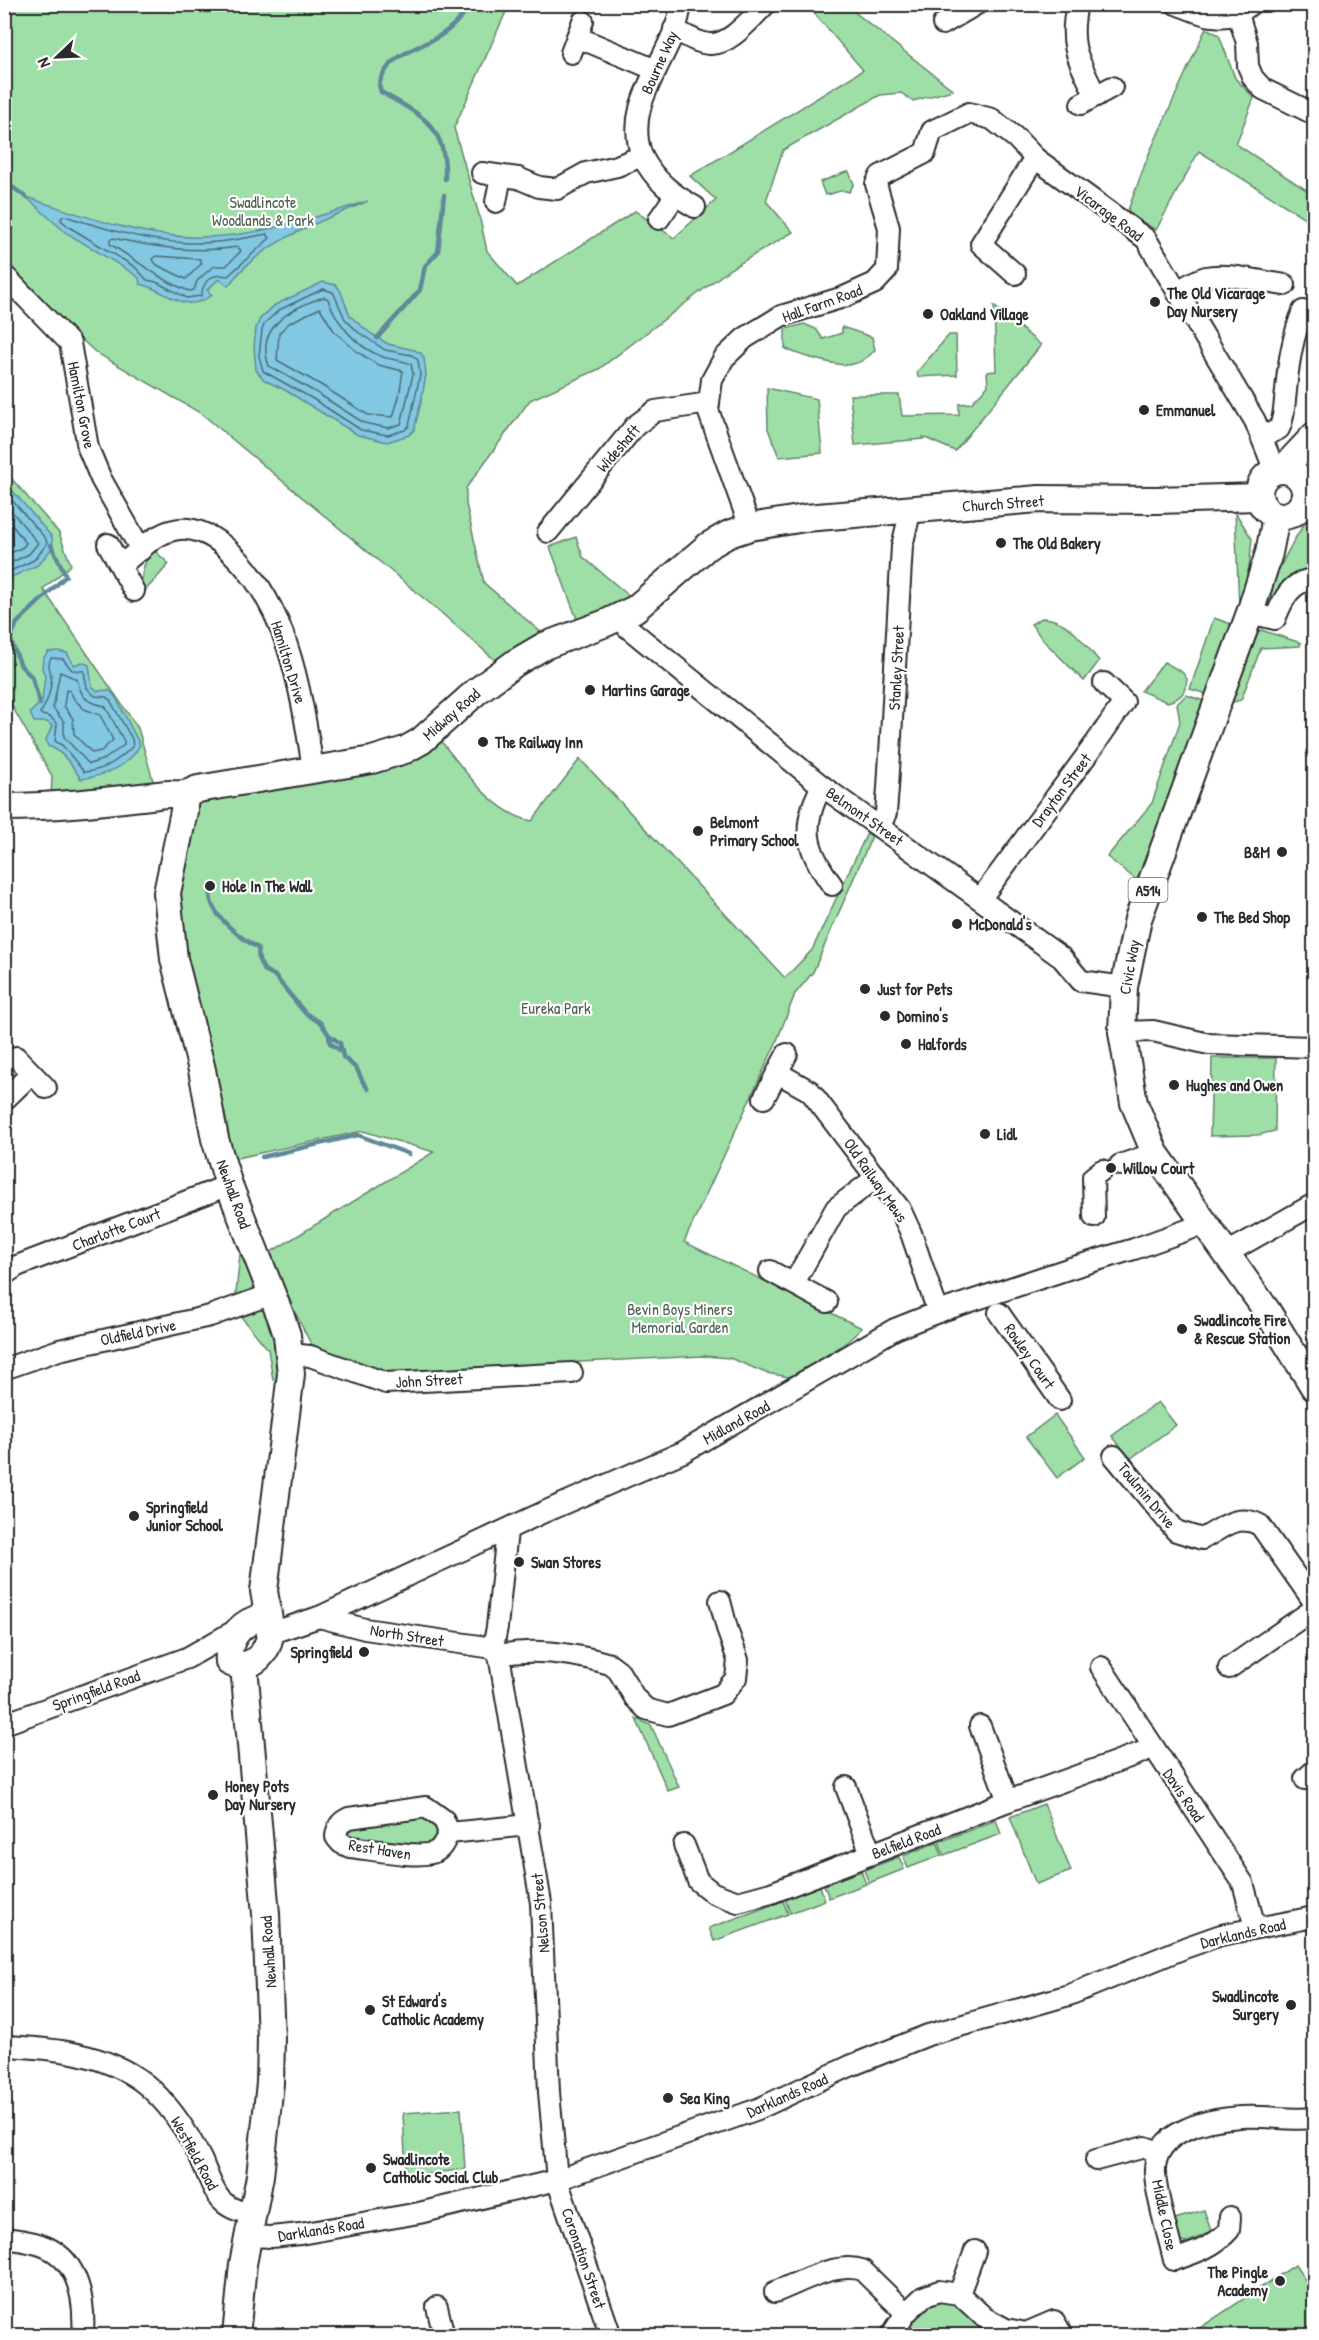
<svg xmlns="http://www.w3.org/2000/svg" width="1319" height="2340" font-family="'Patrick Hand',sans-serif">
  <style>
    .green { fill: #9edfa8; stroke: #64856a; stroke-width: 1.5 }
    .water { fill: #82c8e3; stroke: #5f8999; stroke-width: 1.5 }
    .lines { fill: none; stroke-linecap: round; stroke-linejoin: round }
    .shore { stroke: #4e6a75; stroke-width: 1.5 }
    .stream { stroke: #5f8999; stroke-width: 4.5 }
    .minor-casing { stroke: #2b2b2b; stroke-width: 24 }
    .major-casing { stroke: #2b2b2b; stroke-width: 30 }
    .minor { stroke: #fff; stroke-width: 20 }
    .major { stroke: #fff; stroke-width: 26 }
    .poi-dot { fill: #2b2b2b; stroke: #fff; stroke-width: 2 }
    .labels { text-anchor: middle; dominant-baseline: central; stroke-width: 4.5; stroke-linejoin: round; paint-order: stroke }
    .shield { fill: #fff; stroke: #6b6b6b; stroke-width: 1.5 }
    .shield-label { font-size: 15px; font-weight: bold; fill: #2b2b2b }
    .street-label { font-size: 16px; fill: #2b2b2b; stroke: #fff }
    .park-label { font-size: 16px; fill: #4e6150; stroke: #fff }
    .poi-label { font-size: 16px; font-weight: bold; fill: #2b2b2b; stroke: #fff; text-anchor: start }
  </style>
  <rect width="100%" height="100%" fill="#fff"/>
  <filter id="ink" filterUnits="userSpaceOnUse"><feTurbulence type="fractalNoise" baseFrequency=".0167" numOctaves="2"/><feDisplacementMap in="SourceGraphic" scale="12" xChannelSelector="R" yChannelSelector="G"/><feConvolveMatrix kernelMatrix="1 2 1 2 8 2 1 2 1" color-interpolation-filters="sRGB"/></filter>
  <g filter="url(#ink)">
    <!-- green -->
    <g class="green">
      <polygon points="4,5 509,5 454,128 479,215 487,251 517,286 635,211 674,238 716,200 690,176 863,70 807,5 847,5 852,10 953,90 913,101 901,93 880,95 783,150 766,201 793,232 730,269 599,369 530,400 466,488 466,504 484,583 543,634 495,660 439,611 202,414 95,352 5,268"/>
      <polygon points="1206,28 1219,35 1235,78 1254,98 1236,144 1314,195 1314,224 1199,151 1156,230 1127,213 1148,156"/>
      <path d="M 846,172 L 849,172 L 854,184 L 849,192 C 839,188 834,195 825,195 L 820,182 Z"/>
      <polygon points="994,306 1041,345 955,451 923,437 923,439 855,445 850,395 899,395 902,416 959,415 959,404 971,403 988,386 987,372 996,371"/>
      <path d="M 804,324 L 816,329 L 823,339 L 842,333 L 842,327 L 872,337 L 875,350 C 868,358 857,365 845,365 C 831,364 796,355 785,348 L 785,329 Z"/>
      <polygon points="949,335 956,335 957,375 918,377 917,372"/>
      <polygon points="767,388 817,399 822,453 779,457 768,429"/>
      <polygon points="4,470 59,533 71,565 43,589 138,728 154,784 51,798 52,776 5,694"/>
      <polygon points="1235,512 1252,539 1249,568 1239,606"/>
      <path d="M 1314,512 L 1314,573 L 1271,610 L 1263,607 C 1277,574 1291,538 1314,512 Z"/>
      <polygon points="576,537 583,557 633,599 578,622 550,547"/>
      <path d="M 154,550 L 169,564 L 143,593 C 140,576 142,563 154,550 Z"/>
      <path d="M 1042,618 C 1068,618 1084,643 1099,661 L 1084,681 L 1043,640 L 1031,624 Z"/>
      <polygon points="1214,618 1231,624 1207,694 1190,689"/>
      <polygon points="1261,630 1301,643 1300,646 1261,648 1241,700 1230,703 1256,634"/>
      <path d="M 1164,662 L 1182,672 L 1187,679 C 1186,692 1181,699 1167,702 L 1141,691 Z"/>
      <polygon points="1186,695 1204,701 1138,881 1107,857 1152,803 1180,722 1177,704"/>
      <path d="M 441,741 C 464,770 494,814 532,821 L 580,759 L 785,978 L 812,950 L 867,833 L 872,836 L 813,972 L 795,994 L 776,1043 L 684,1242 L 862,1328 L 847,1342 L 806,1369 L 789,1377 L 766,1373 L 730,1358 L 703,1356 L 581,1362 L 388,1378 L 311,1344 L 266,1255 L 434,1152 L 363,1131 L 232,1159 L 182,951 L 181,881 L 197,804 L 205,797 L 214,794 L 377,773 L 401,765 Z"/>
      <polygon points="1212,1058 1276,1058 1275,1131 1258,1135 1210,1136"/>
      <polygon points="247,1253 256,1285 255,1291 235,1303 240,1254"/>
      <path d="M 260,1308 C 278,1323 278,1358 281,1380 L 273,1380 L 268,1349 L 238,1313 Z"/>
      <polygon points="1158,1402 1176,1425 1130,1459 1112,1436"/>
      <polygon points="1055,1415 1085,1457 1057,1478 1026,1437"/>
      <polygon points="636,1719 651,1725 679,1787 668,1791"/>
      <polygon points="1044,1804 1071,1871 1036,1884 1010,1817"/>
      <polygon points="420,1815 437,1824 439,1836 430,1847 349,1841 343,1828"/>
      <polygon points="996,1820 1001,1834 944,1855 939,1842"/>
      <polygon points="937,1842 942,1855 908,1868 903,1856"/>
      <polygon points="899,1857 904,1869 869,1883 864,1870"/>
      <polygon points="861,1871 866,1884 829,1898 824,1885"/>
      <polygon points="820,1886 825,1900 790,1913 785,1899"/>
      <polygon points="783,1901 788,1914 714,1941 709,1928"/>
      <polygon points="461,2109 465,2169 406,2177 403,2113"/>
      <polygon points="1204,2210 1210,2228 1209,2233 1186,2243 1181,2242 1172,2220"/>
      <polygon points="1295,2265 1314,2294 1314,2335 1189,2335"/>
      <polygon points="940,2300 958,2303 994,2336 899,2336 922,2307"/>
    </g>
    <!-- water -->
    <g class="water">
      <path d="M 26,197 C 79,214 133,235 190,237 C 250,239 311,219 368,201 C 318,223 261,241 228,286 L 219,279 L 207,290 L 212,295 C 183,316 168,290 140,284 L 139,278 L 131,272 L 65,232 Z"/>
      <polygon points="323,282 336,285 340,290 350,316 370,333 388,344 414,350 421,353 424,358 426,375 421,402 414,430 409,435 387,442 358,435 285,390 264,380 256,370 254,347 256,328 260,319 275,305"/>
      <polygon points="5,482 52,537 53,547 38,565 5,580"/>
      <path d="M 57,651 L 67,653 L 74,665 L 82,662 L 89,665 L 92,686 L 98,691 L 109,690 L 115,696 L 140,745 C 129,767 103,776 81,779 C 73,767 62,750 48,746 L 46,740 L 52,726 L 47,722 L 34,722 L 30,713 L 42,701 L 45,676 L 42,668 L 43,659 L 48,652 Z"/>
    </g>
    <g class="lines">
      <!-- shore -->
      <g class="shore">
        <path d="M 65,216 C 105,229 146,241 188,243 C 215,244 241,239 267,234 L 270,238 L 228,276 C 212,273 204,279 201,296 L 187,298 L 156,282 L 147,280 L 135,267 L 69,227 L 61,220 L 62,217 Z"/>
        <path d="M 113,238 C 155,247 195,254 238,247 L 241,251 L 226,266 L 215,266 L 209,270 L 197,281 L 194,290 L 189,291 C 160,280 136,260 110,244 L 110,240 Z"/>
        <polygon points="156,256 200,259 202,263 186,279 157,265 152,259"/>
        <polygon points="323,289 333,292 345,319 358,332 385,350 412,355 418,360 420,375 409,426 405,430 388,435 361,430 313,399 263,371 259,356 262,330 265,323 279,310"/>
        <path d="M 324,297 L 328,299 C 337,324 356,347 383,357 C 392,360 402,360 411,364 L 413,374 L 401,424 L 388,428 L 364,423 L 317,393 L 269,366 C 254,327 293,307 324,297 Z"/>
        <polygon points="320,308 334,331 356,351 378,365 403,371 399,397 393,417 368,415 321,385 277,360 279,333 289,323"/>
        <polyline points="4,491 46,539 47,544 34,560 4,574"/>
        <polyline points="4,502 38,543 29,554 4,566"/>
        <polyline points="4,515 26,543 23,547 4,556"/>
        <path d="M 51,658 L 63,659 L 72,670 L 84,671 L 87,688 L 95,696 L 107,697 L 110,700 L 132,739 L 133,746 C 119,760 104,771 84,772 L 63,746 L 55,741 L 57,724 L 50,717 L 42,715 L 40,713 C 47,704 52,688 51,676 C 50,669 47,665 51,658 Z"/>
        <path d="M 60,672 L 77,679 C 81,698 86,702 105,706 L 124,741 L 124,745 L 105,759 L 89,764 L 64,737 L 64,722 L 53,708 Z"/>
        <polygon points="66,690 70,691 74,699 84,709 100,715 113,740 101,751 92,753 74,734 73,719 64,706"/>
      </g>
      <!-- stream -->
      <g class="stream">
        <path d="M 445,179 C 447,125 422,116 381,92 L 379,85 C 387,55 415,50 438,37 C 452,29 462,16 472,4"/>
        <polyline points="4,181 26,197"/>
        <polyline points="377,338 420,290 425,266 438,252 444,195"/>
        <polyline points="40,704 32,677 21,666 10,639 17,623 66,576 51,545"/>
        <path d="M 210,886 C 210,890 210,896 211,901 C 216,919 242,939 258,948 L 259,960 L 264,970 L 274,975 L 305,1013 L 321,1023 L 329,1035 L 340,1043 L 343,1057 L 357,1069 L 363,1082 L 368,1089"/>
        <polyline points="329,1035 330,1043 342,1052"/>
        <polyline points="262,1157 358,1135 409,1154"/>
      </g>
      <!-- minor casing -->
      <g class="minor-casing">
        <g id="minor">
          <path d="M 1077,4 C 1068,46 1078,59 1096,96"/>
          <path d="M 1176,4 C 1201,13 1212,21 1238,14"/>
          <polyline points="1251,4 1238,14 1247,43 1248,66 1253,78 1263,89 1314,114"/>
          <polyline points="943,24 977,4"/>
          <path d="M 674,29 C 685,35 697,43 709,44 C 730,46 751,18 766,4"/>
          <polyline points="577,37 656,70"/>
          <polyline points="571,53 583,21"/>
          <polyline points="1081,104 1112,87"/>
          <path d="M 642,156 C 621,100 675,57 681,4"/>
          <path d="M 482,173 L 518,178 L 539,187 L 557,189 L 586,173 L 617,166 L 642,156 C 654,180 672,194 695,207"/>
          <polyline points="496,202 501,176"/>
          <polyline points="659,219 675,196"/>
          <polyline points="1015,274 981,244 1035,158"/>
          <polyline points="4,275 70,343 88,448 101,479 141,550"/>
          <path d="M 1177,292 C 1186,286 1195,280 1206,277 C 1226,272 1263,282 1285,285"/>
          <path d="M 1262,437 L 1279,429 C 1285,417 1284,404 1286,391 C 1288,364 1293,336 1303,311"/>
          <polyline points="1306,485 1314,490"/>
          <polyline points="750,527 708,410 712,380 724,358 745,338 781,316 844,297 875,283 887,270 889,228 876,184 880,176 925,153 932,131 969,113 992,119 1017,139 1035,158 1146,239 1255,421 1275,471"/>
          <polyline points="548,532 635,426 655,411 709,403"/>
          <polyline points="108,544 134,591"/>
          <path d="M 121,565 C 137,553 154,534 174,530 C 191,525 211,535 224,546 C 288,600 301,691 313,769"/>
          <path d="M 1250,613 L 1275,619 C 1283,599 1291,581 1314,579"/>
          <polyline points="620,617 627,627 822,786 1062,958 1081,981 1124,987"/>
          <path d="M 822,786 C 800,826 806,849 832,885"/>
          <polyline points="880,826 886,813 888,788 902,546 911,509"/>
          <polyline points="981,898 1095,744 1124,702 1104,683"/>
          <polyline points="1122,1032 1153,1031 1209,1044 1314,1047"/>
          <polyline points="16,1057 46,1088"/>
          <polyline points="778,1073 810,1091 900,1209 911,1233 938,1312"/>
          <polyline points="764,1098 787,1054"/>
          <polyline points="4,1100 31,1074"/>
          <polyline points="1120,1165 1155,1153"/>
          <polyline points="1094,1217 1093,1177 1102,1170"/>
          <polyline points="1227,1253 1314,1204"/>
          <polyline points="770,1271 827,1302"/>
          <polyline points="4,1275 17,1266 229,1185"/>
          <polyline points="794,1283 836,1208 877,1177"/>
          <polyline points="999,1313 1060,1400"/>
          <polyline points="290,1354 310,1356 386,1383 572,1373"/>
          <polyline points="4,1369 59,1350 210,1316 272,1294"/>
          <path d="M 1114,1456 L 1176,1531 L 1202,1539 C 1223,1528 1236,1513 1260,1525 L 1314,1602"/>
          <polyline points="319,1617 365,1629 493,1648 499,1655 541,1903 549,2092 557,2180 611,2336"/>
          <polyline points="271,1633 319,1617 544,1512 683,1452 895,1329 938,1312 1074,1267 1134,1249 1204,1224"/>
          <polyline points="493,1648 497,1627 507,1531"/>
          <path d="M 499,1655 C 534,1648 575,1654 610,1664 L 618,1670 L 635,1698 L 646,1709 L 668,1715 L 723,1694 L 736,1678 L 738,1660 L 728,1632 L 720,1601"/>
          <polyline points="1101,1667 1243,1883 1255,1927"/>
          <polyline points="1229,1668 1314,1609"/>
          <polyline points="4,1724 187,1658 238,1629"/>
          <polyline points="980,1726 1008,1801"/>
          <polyline points="1305,1779 1314,1771"/>
          <polyline points="846,1787 871,1854"/>
          <path d="M 449,1833 L 444,1820 L 426,1807 L 349,1818 C 340,1822 337,1827 336,1837 L 341,1843 L 350,1847 C 369,1849 420,1859 435,1852 C 443,1848 445,1840 449,1833 L 529,1825"/>
          <polyline points="684,1845 698,1881 713,1893 738,1902 771,1893 1008,1801 1143,1752 1152,1746"/>
          <path d="M 4,2046 C 52,2048 105,2053 144,2083 C 169,2103 187,2131 201,2159 C 207,2172 212,2190 221,2200 C 231,2210 241,2212 254,2213"/>
          <polyline points="1096,2160 1145,2147 1159,2152"/>
          <path d="M 1230,2217 L 1229,2230 C 1214,2247 1195,2253 1174,2260 C 1168,2233 1157,2201 1155,2174 C 1152,2131 1207,2119 1241,2117 C 1266,2115 1290,2121 1314,2118"/>
          <polyline points="249,2236 271,2237 300,2234 419,2213 557,2180 758,2109 850,2066 928,2035 1069,1995 1187,1947 1221,1935 1314,1917"/>
          <path d="M 4,2238 C 18,2240 33,2241 46,2247 C 80,2262 85,2303 83,2336"/>
          <path d="M 775,2292 C 799,2283 836,2261 862,2270 L 906,2313"/>
          <polyline points="959,2294 975,2251"/>
          <polyline points="437,2307 444,2336"/>
          <polyline points="891,2336 906,2313 923,2297 939,2291 959,2294 985,2318 1006,2329 1026,2333 1054,2321 1063,2336"/>
        </g>
      </g>
      <!-- major casing -->
      <g class="major-casing">
        <g id="major">
          <polyline points="1283,469 1314,436"/>
          <circle cx="1282" cy="493" r="23"/>
          <polyline points="1276,517 1269,553 1250,613 1138,919 1124,987 1122,1032 1134,1103 1155,1153 1267,1311 1314,1387"/>
          <polyline points="184,796 184,811 167,893 174,959 202,1070 215,1139 229,1185 281,1317 287,1335 291,1374 264,1591 270,1626"/>
          <path d="M 4,807 C 56,807 107,801 158,795 C 176,792 180,798 198,789 L 372,760 L 405,750 L 421,741 L 477,691 L 515,663 L 544,646 L 606,623 L 635,609 L 708,546 L 729,534 L 750,527 L 805,518 L 1039,499 L 1156,500 L 1258,497"/>
          <path d="M 256,1619 L 264,1621 L 270,1626 C 273,1649 252,1674 229,1662 C 227,1642 237,1626 256,1619 Z"/>
          <polyline points="236,2336 243,2264 260,2176 270,2083 271,2039 266,1914 244,1666"/>
        </g>
      </g>
      <!-- minor -->
      <use href="#minor" class="minor"/>
      <!-- major -->
      <use href="#major" class="major"/>
    </g>
  </g>
  <!-- markers -->
  <g class="poi-dot">
    <circle cx="1155" cy="302" r="6"/>
    <circle cx="928" cy="314" r="6"/>
    <circle cx="1144" cy="410" r="6"/>
    <circle cx="1001" cy="543" r="6"/>
    <circle cx="590" cy="690" r="6"/>
    <circle cx="483" cy="742" r="6"/>
    <circle cx="698" cy="831" r="6"/>
    <circle cx="1282" cy="852" r="6"/>
    <circle cx="210" cy="886" r="6"/>
    <circle cx="1202" cy="917" r="6"/>
    <circle cx="957" cy="924" r="6"/>
    <circle cx="865" cy="989" r="6"/>
    <circle cx="885" cy="1016" r="6"/>
    <circle cx="906" cy="1044" r="6"/>
    <circle cx="1174" cy="1085" r="6"/>
    <circle cx="985" cy="1134" r="6"/>
    <circle cx="1111" cy="1168" r="6"/>
    <circle cx="1182" cy="1329" r="6"/>
    <circle cx="134" cy="1516" r="6"/>
    <circle cx="519" cy="1562" r="6"/>
    <circle cx="364" cy="1652" r="6"/>
    <circle cx="213" cy="1795" r="6"/>
    <circle cx="1291" cy="2005" r="6"/>
    <circle cx="370" cy="2010" r="6"/>
    <circle cx="668" cy="2098" r="6"/>
    <circle cx="371" cy="2168" r="6"/>
    <circle cx="1280" cy="2281" r="6"/>
  </g>
  <g class="labels">
    <!-- shield labels -->
    <rect class="shield" x="1128.5" y="878" width="39" height="24" rx="4.5"/>
    <g class="shield-label">
      <text x="1148" y="890">A514</text>
    </g>
    <!-- street labels -->
    <g class="street-label">
      <text transform="translate(659 62) rotate(-66)">Bourne Way</text>
      <text transform="translate(1109 213) rotate(37)">Vicarage Road</text>
      <text transform="translate(822 303) rotate(-20)">Hall Farm Road</text>
      <text transform="translate(82 405) rotate(79)">Hamilton Grove</text>
      <text transform="translate(618 448) rotate(-49)">Wideshaft</text>
      <text transform="translate(1003 503) rotate(-4)">Church Street</text>
      <text transform="translate(289 662) rotate(73)">Hamilton Drive</text>
      <text transform="translate(896 668) rotate(-87)">Stanley Street</text>
      <text transform="translate(451 714) rotate(-41)">Midway Road</text>
      <text transform="translate(1061 790) rotate(-53)">Drayton Street</text>
      <text transform="translate(865 816) rotate(35)">Belmont Street</text>
      <text transform="translate(1129 967) rotate(-80)">Civic Way</text>
      <text transform="translate(876 1180) rotate(55)">Old Railway Mews</text>
      <text transform="translate(234 1194) rotate(70)">Newhall Road</text>
      <text transform="translate(116 1229) rotate(-21)">Charlotte Court</text>
      <text transform="translate(138 1332) rotate(-12)">Oldfield Drive</text>
      <text transform="translate(1030 1356) rotate(55)">Rowley Court</text>
      <text transform="translate(429 1380) rotate(-3)">John Street</text>
      <text transform="translate(736 1422) rotate(-29)">Midland Road</text>
      <text transform="translate(1147 1495) rotate(50)">Toulmin Drive</text>
      <text transform="translate(407 1635) rotate(9)">North Street</text>
      <text transform="translate(96 1690) rotate(-20)">Springfield Road</text>
      <text transform="translate(1184 1795) rotate(56)">Davis Road</text>
      <text transform="translate(906 1841) rotate(-21)">Belfield Road</text>
      <text transform="translate(380 1849) rotate(9)">Rest Haven</text>
      <text transform="translate(540 1913) rotate(-95)">Nelson Street</text>
      <text transform="translate(1243 1933) rotate(-13)">Darklands Road</text>
      <text transform="translate(268 1952) rotate(-94)">Newhall Road</text>
      <text transform="translate(787 2095) rotate(-24)">Darklands Road</text>
      <text transform="translate(195 2153) rotate(61)">Westfield Road</text>
      <text transform="translate(1165 2215) rotate(78)">Middle Close</text>
      <text transform="translate(321 2229) rotate(-9)">Darklands Road</text>
      <text transform="translate(584 2258) rotate(71)">Coronation Street</text>
    </g>
    <!-- park labels -->
    <g class="park-label">
      <text x="263" y="202">Swadlincote<tspan x="263" dy="18">Woodlands &amp; Park</tspan></text>
      <text x="556" y="1008">Eureka Park</text>
      <text x="680" y="1309">Bevin Boys Miners<tspan x="680" dy="18">Memorial Garden</tspan></text>
    </g>
    <!-- poi labels -->
    <g class="poi-label">
      <text x="1167" y="293">The Old Vicarage<tspan x="1167" dy="18">Day Nursery</tspan></text>
      <text x="940" y="314">Oakland Village</text>
      <text x="1156" y="410">Emmanuel</text>
      <text x="1013" y="543">The Old Bakery</text>
      <text x="602" y="690">Martins Garage</text>
      <text x="495" y="742">The Railway Inn</text>
      <text x="710" y="822">Belmont<tspan x="710" dy="18">Primary School</tspan></text>
      <text x="1270" y="852" text-anchor="end">B&amp;M</text>
      <text x="222" y="886">Hole In The Wall</text>
      <text x="1214" y="917">The Bed Shop</text>
      <text x="969" y="924">McDonald's</text>
      <text x="877" y="989">Just for Pets</text>
      <text x="897" y="1016">Domino's</text>
      <text x="918" y="1044">Halfords</text>
      <text x="1186" y="1085">Hughes and Owen</text>
      <text x="997" y="1134">Lidl</text>
      <text x="1123" y="1168">Willow Court</text>
      <text x="1194" y="1320">Swadlincote Fire<tspan x="1194" dy="18">&amp; Rescue Station</tspan></text>
      <text x="146" y="1507">Springfield<tspan x="146" dy="18">Junior School</tspan></text>
      <text x="531" y="1562">Swan Stores</text>
      <text x="352" y="1652" text-anchor="end">Springfield</text>
      <text x="225" y="1786">Honey Pots<tspan x="225" dy="18">Day Nursery</tspan></text>
      <text x="1279" y="1996" text-anchor="end">Swadlincote<tspan x="1279" dy="18">Surgery</tspan></text>
      <text x="382" y="2001">St Edward's<tspan x="382" dy="18">Catholic Academy</tspan></text>
      <text x="680" y="2098">Sea King</text>
      <text x="383" y="2159">Swadlincote<tspan x="383" dy="18">Catholic Social Club</tspan></text>
      <text x="1268" y="2272" text-anchor="end">The Pingle<tspan x="1268" dy="18">Academy</tspan></text>
    </g>
  </g>
  <!-- margin -->
  <rect width="1319" height="2340" fill="none" stroke="#fff" stroke-width="24"/>
  <rect x="12" y="12" width="1295" height="2316" fill="none" stroke="#2b2b2b" stroke-width="2" filter="url(#ink)"/>
  <!-- north arrow -->
  <g transform="translate(57 57) rotate(247)" stroke="#ffffff" stroke-width="4.5" paint-order="stroke">
  <path d="M0-4.5L10 22L0 15L-10 22Z" fill="#2b2b2b"/>
  <text y="-9" font-size="16" font-weight="bold" text-anchor="middle" fill="#2b2b2b">N</text>
  </g>
</svg>
